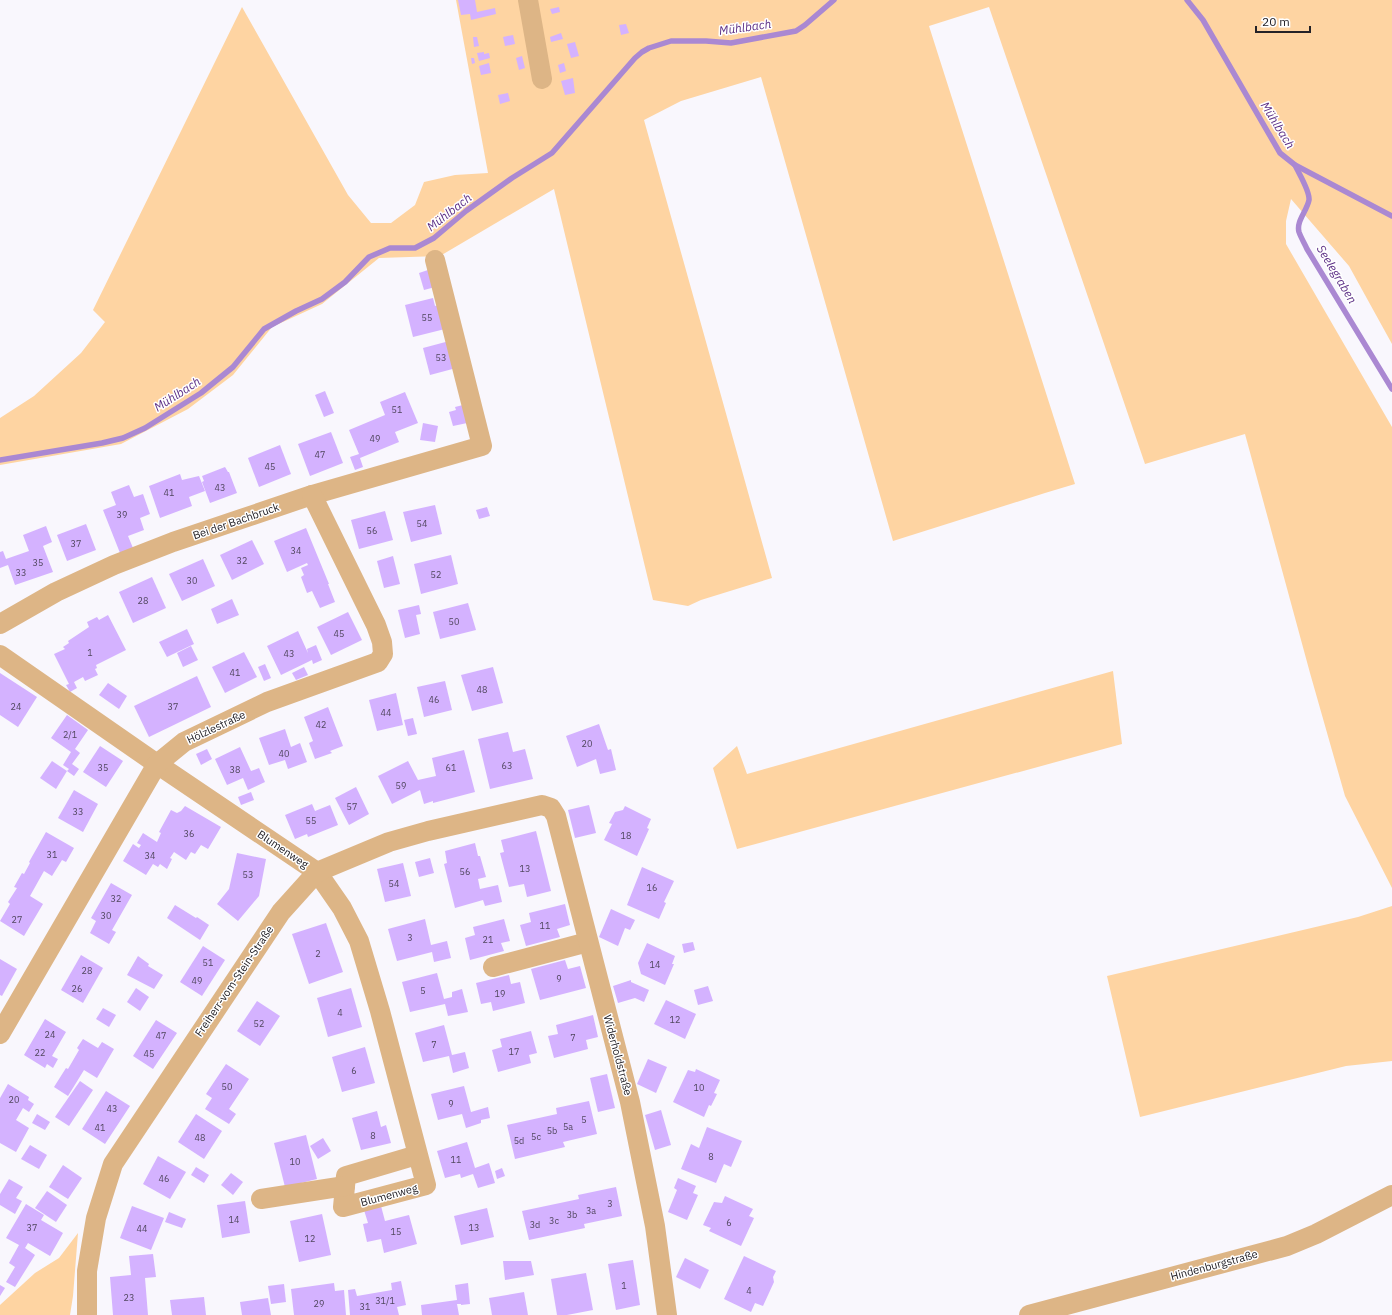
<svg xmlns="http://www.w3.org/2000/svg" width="1392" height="1315" font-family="'IBM Plex Sans',sans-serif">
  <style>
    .green { fill: #fed4a2 }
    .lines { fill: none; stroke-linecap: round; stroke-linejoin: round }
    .stream { stroke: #aa88d2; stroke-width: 5.5 }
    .building { fill: #d4b2ff }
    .minor { stroke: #ddb586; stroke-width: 20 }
    .labels { text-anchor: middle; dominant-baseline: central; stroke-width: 3; stroke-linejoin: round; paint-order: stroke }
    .number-label { font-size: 9px; fill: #50465e }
    .street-label { font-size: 11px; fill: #242228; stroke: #fff }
    .water-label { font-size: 12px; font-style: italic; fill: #5b2e85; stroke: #fff }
  </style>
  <rect width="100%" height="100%" fill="#f9f7fd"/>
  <!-- green -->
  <g class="green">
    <polygon points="456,0 1392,0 1392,344 1349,266 1291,199 1286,221 1286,244 1392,427 1392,888 1345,796 1310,673 1245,434 1145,464 989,7 929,26 1075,484 1045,493 893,541 761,77 681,101 644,120 772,578 701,600 688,606 653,600 554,189 440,256 379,258 322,304 272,327 233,375 188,409 121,444 0,465 0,418 34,396 81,353 105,322 93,310 242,7 348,195 371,223 391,223 415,205 424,182 455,175 488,173"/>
    <polygon points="1113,671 1122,744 737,849 713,768 737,746 747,774"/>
    <polygon points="1392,906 1392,1061 1346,1066 1140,1117 1107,976 1358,917"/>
    <polygon points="78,1233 73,1296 70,1315 0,1315 0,1305 35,1273 59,1258"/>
  </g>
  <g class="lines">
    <!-- stream -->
    <g class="stream">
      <polyline points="1187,0 1203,20 1280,153 1295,165 1392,216"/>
      <path d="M 1295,165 C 1299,174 1310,191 1309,200 C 1307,211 1296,221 1299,232 C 1301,238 1305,244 1307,249 L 1392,389"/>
      <polyline points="0,460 102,443 123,438 145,428 201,393 233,367 264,329 296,311 322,299 345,282 369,257 390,248 415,248 434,238 466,211 512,178 552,153 635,58 642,52 649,48 671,41 706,41 731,43 796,31 805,25 834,0"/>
    </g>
  </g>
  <!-- building -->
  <g class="building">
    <polygon points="458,0 475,0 477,12 495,8 496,14 471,20 470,14 461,15"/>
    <polygon points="559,7 560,12 552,14 550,9"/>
    <polygon points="626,24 629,33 621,35 619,25"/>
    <polygon points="561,33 563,39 551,42 550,37"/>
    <polygon points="513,35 515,44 505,46 503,37"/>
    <polygon points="473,37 477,37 479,46 474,47"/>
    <polygon points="575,42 579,56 571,58 567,44"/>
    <polygon points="484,52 484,54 489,53 490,58 479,61 477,53"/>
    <polygon points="522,56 525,68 519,70 516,58"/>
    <polygon points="471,58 474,58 475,63 472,64"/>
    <polygon points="489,63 491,73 481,75 479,66"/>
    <polygon points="564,63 566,71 560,73 558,65"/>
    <polygon points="573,78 575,93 565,95 561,81"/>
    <polygon points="508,93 510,101 500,104 498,95"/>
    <polygon points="434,268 439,286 424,290 419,273"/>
    <polygon points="433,298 435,306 442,304 449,328 413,337 405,305"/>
    <polygon points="453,340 460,367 430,375 423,348"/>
    <polygon points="325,391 334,413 324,417 315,395"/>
    <polygon points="405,392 418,423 395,432 399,442 360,458 363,467 355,470 350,457 359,454 349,430 385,415 380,402"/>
    <polygon points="467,404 472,422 453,426 449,412 456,410 455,407"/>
    <polygon points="423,423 438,426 435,442 420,440"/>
    <polygon points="331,432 343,463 310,476 298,444"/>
    <polygon points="280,445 291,474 259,487 248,458"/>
    <polygon points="225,467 228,472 229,472 237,493 210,503 202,482 204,481 202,476"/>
    <polygon points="180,474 182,480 199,476 205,491 189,497 192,506 160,518 149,486"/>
    <polygon points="129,485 134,497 143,494 150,514 140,518 144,530 128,536 133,548 120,553 103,510 116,505 111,492"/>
    <polygon points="435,505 442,534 411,542 403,512"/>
    <polygon points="487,507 490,516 479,519 476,510"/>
    <polygon points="385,511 393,540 359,549 351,520"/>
    <polygon points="86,524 96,550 67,561 57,535"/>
    <polygon points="46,526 52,542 43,546 53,572 15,585 8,565 0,568 0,552 3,551 6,559 29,551 23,535"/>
    <polygon points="306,528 329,584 328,584 335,602 320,608 312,591 307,593 301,577 304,575 301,568 308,565 307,563 287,572 274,541"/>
    <polygon points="252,540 264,564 232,580 220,555"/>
    <polygon points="451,555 458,584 421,594 414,564"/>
    <polygon points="393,556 400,584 384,588 377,561"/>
    <polygon points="203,559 215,586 182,601 169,574"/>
    <polygon points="152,577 166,608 133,623 119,592"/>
    <polygon points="232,599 239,615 217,624 211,609"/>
    <polygon points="468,603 476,630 440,639 433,612"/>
    <polygon points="419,605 421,614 416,615 420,634 405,638 398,610"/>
    <polygon points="348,612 362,640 331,655 317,627"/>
    <polygon points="108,615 126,650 96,665 97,668 95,669 98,675 85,681 83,677 74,682 77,688 70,692 66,685 69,684 54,654 65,649 63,647 69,643 68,641 89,627 87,622 97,617 99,620"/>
    <polygon points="187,629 194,644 167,657 159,642"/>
    <polygon points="298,631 308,653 307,649 316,645 322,660 313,664 312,660 281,675 267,646"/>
    <polygon points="191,646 198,660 183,667 177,653"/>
    <polygon points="244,652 257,677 225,693 212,667"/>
    <polygon points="265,664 271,678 264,681 258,667"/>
    <polygon points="304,667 308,675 296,680 292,673"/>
    <polygon points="493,667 503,703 472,711 461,675"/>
    <polygon points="0,673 37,697 18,727 0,715"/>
    <polygon points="197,676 211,707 149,737 134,706"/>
    <polygon points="445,681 452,710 424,717 417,687"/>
    <polygon points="108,683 127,696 119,709 99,695"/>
    <polygon points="396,693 403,725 377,731 369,700"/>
    <polygon points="328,707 343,746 330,751 332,753 315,759 309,743 313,741 304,717"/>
    <polygon points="67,715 88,730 75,749 80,753 72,764 79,769 74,776 67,771 69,769 63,765 71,752 51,738"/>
    <polygon points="413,718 417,734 408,736 404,720"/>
    <polygon points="599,724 608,750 611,749 616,770 600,774 596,759 577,767 566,736"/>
    <polygon points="285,729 291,747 300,743 307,762 288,769 285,760 269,765 259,738"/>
    <polygon points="508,732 513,752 525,749 533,779 490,789 478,739"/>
    <polygon points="100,746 123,761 106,787 83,772"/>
    <polygon points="240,747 251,771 259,768 265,782 248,790 243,778 227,785 215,759"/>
    <polygon points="207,749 212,759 201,765 196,754"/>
    <polygon points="464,750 475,792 433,803 433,801 424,804 420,790 392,804 378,776 408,761 418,780 436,776 432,758"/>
    <polygon points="52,761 67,771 56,789 40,778"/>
    <polygon points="356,787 369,814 349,825 335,798"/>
    <polygon points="74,790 98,804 83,832 58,818"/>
    <polygon points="251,792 254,800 241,805 238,797"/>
    <polygon points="312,804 315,811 330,805 338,825 308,837 307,834 295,839 285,815"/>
    <polygon points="589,805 596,833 575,838 568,810"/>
    <polygon points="185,806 221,827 208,849 201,845 195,854 191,852 186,860 174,852 170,858 172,859 167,869 160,864 158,867 153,864 146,875 123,861 133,844 139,848 141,845 137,843 143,833 157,842 161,833 159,832 171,810 177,813 181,811"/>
    <polygon points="625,806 651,819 647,828 649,829 637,856 604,840 612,824 609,823 615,812 623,810"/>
    <polygon points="536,831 551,891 527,897 524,884 509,887 500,853 504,852 501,840"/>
    <polygon points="46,832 74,848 66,862 62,860 52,876 44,871 30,896 43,904 24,936 0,921 10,904 8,902 17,888 14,887 22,873 24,874 30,863 29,862"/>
    <polygon points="475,843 478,856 480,856 486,877 478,879 480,889 498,885 502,902 485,906 483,900 455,908 444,864 447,863 445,851"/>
    <polygon points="237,853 266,859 259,896 238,921 217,904 229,889"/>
    <polygon points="430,858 434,873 419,877 415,862"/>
    <polygon points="403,863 411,896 385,902 377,869"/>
    <polygon points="642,867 674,881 664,902 666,903 659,919 627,905"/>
    <polygon points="111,883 132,895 112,930 116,932 109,944 90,933 96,921 91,918"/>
    <polygon points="565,904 570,925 557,929 560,937 526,946 520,925 531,922 529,913"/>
    <polygon points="175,905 196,918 197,917 209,925 200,940 167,918"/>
    <polygon points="611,909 635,920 630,930 625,928 618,946 599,937"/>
    <polygon points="425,919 431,945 447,941 451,958 434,962 432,952 397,961 388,929"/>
    <polygon points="504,919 510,941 501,943 504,951 470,960 465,938 475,935 473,927"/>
    <polygon points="326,923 343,972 309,984 292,934"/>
    <polygon points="693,942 695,950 684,953 682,944"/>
    <polygon points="647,943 675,956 672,964 674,964 665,985 641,974 638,963"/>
    <polygon points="203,946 225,960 202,996 180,982"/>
    <polygon points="81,955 103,968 83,1003 61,990"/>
    <polygon points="138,956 149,964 148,966 163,975 154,989 127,975"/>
    <polygon points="0,959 17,969 2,996 0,995"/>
    <polygon points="565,960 568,969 580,966 586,988 540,1000 531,969"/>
    <polygon points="437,973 444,999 452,997 452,992 462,989 468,1012 448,1016 445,1004 410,1012 402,982"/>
    <polygon points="509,975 511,984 520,982 525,1003 493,1011 491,1002 481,1004 476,983"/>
    <polygon points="631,980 631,982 649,990 644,1002 635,998 618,1003 613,986"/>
    <polygon points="708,986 713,1001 698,1005 694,990"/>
    <polygon points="136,988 149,997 140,1011 127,1002"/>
    <polygon points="351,988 362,1027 328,1037 317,998"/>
    <polygon points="666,1000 696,1014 685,1039 654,1024"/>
    <polygon points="257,1001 280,1016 260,1046 237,1031"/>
    <polygon points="103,1008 116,1015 109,1027 96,1019"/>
    <polygon points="593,1015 598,1037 586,1040 588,1049 554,1058 548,1036 558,1034 556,1025"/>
    <polygon points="45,1019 66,1032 52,1056 58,1059 53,1068 47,1064 45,1068 24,1055"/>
    <polygon points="156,1020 177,1033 153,1069 133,1056"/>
    <polygon points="444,1025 452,1055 465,1052 469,1068 453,1073 449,1056 423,1062 415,1033"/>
    <polygon points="531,1031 537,1053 529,1055 531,1063 498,1072 492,1050 502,1047 500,1039"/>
    <polygon points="83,1039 98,1048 102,1042 114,1049 97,1078 84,1070 68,1096 54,1087 66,1068 68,1069 79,1050 77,1048"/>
    <polygon points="365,1047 375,1083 342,1092 332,1057"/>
    <polygon points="648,1059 667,1067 656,1093 637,1084"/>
    <polygon points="226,1064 249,1079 229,1109 236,1114 229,1124 205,1109 212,1098 206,1094"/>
    <polygon points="696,1069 720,1080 714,1093 717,1094 711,1106 709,1105 704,1117 673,1102 688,1070 695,1072"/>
    <polygon points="607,1074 615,1108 598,1112 590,1078"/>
    <polygon points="80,1081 93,1090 69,1126 55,1117"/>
    <polygon points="8,1084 29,1097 28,1100 34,1104 29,1112 23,1108 16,1120 29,1128 16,1152 0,1143 0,1098"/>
    <polygon points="464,1086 471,1112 488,1107 490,1118 481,1120 481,1123 466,1128 462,1114 438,1120 431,1094"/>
    <polygon points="106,1091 130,1106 105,1144 82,1129"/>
    <polygon points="589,1101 597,1134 563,1142 565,1147 515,1159 507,1125 557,1114 556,1108"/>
    <polygon points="661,1110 671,1145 655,1150 645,1115"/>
    <polygon points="377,1111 381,1127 386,1125 391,1143 361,1150 352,1118"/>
    <polygon points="37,1114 50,1122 45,1130 32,1123"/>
    <polygon points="196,1114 222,1131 204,1159 178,1142"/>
    <polygon points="707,1127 742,1141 731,1167 724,1164 716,1183 681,1169 691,1144 699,1148"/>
    <polygon points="306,1135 317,1179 285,1187 274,1143"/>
    <polygon points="323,1138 331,1151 318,1159 310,1146"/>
    <polygon points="467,1142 475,1168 489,1163 495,1183 478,1188 473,1174 461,1178 460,1174 445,1178 437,1151"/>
    <polygon points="30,1145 47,1155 39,1169 21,1159"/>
    <polygon points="158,1156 186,1172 170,1199 143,1184"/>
    <polygon points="63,1165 82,1178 68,1199 49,1187"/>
    <polygon points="196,1167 209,1175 204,1183 191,1175"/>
    <polygon points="502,1168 505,1176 497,1179 495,1171"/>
    <polygon points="231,1173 243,1182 233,1195 221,1185"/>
    <polygon points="678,1178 696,1186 693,1193 698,1195 687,1220 668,1212 677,1190 674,1188"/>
    <polygon points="9,1179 23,1187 16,1198 22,1201 15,1214 0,1205 0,1194"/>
    <polygon points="616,1187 622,1216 584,1224 585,1228 529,1240 522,1211 579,1199 578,1195"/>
    <polygon points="47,1191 67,1205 56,1222 35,1208"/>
    <polygon points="725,1196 753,1209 749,1216 754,1218 741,1246 709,1231 711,1228 703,1225 714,1202 722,1203"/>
    <polygon points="245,1201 250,1233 222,1238 217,1205"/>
    <polygon points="26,1204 44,1215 41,1220 63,1233 50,1256 28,1243 25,1248 35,1255 15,1287 6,1282 15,1267 9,1263 19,1245 6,1238"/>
    <polygon points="132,1206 164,1218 151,1250 120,1238"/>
    <polygon points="381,1206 385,1221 409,1215 417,1244 384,1253 381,1239 367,1242 363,1224 368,1223 364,1210"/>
    <polygon points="487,1208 494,1237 461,1245 454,1216"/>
    <polygon points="169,1212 186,1219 182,1228 165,1222"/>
    <polygon points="322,1214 331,1255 299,1262 290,1221"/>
    <polygon points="153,1254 156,1277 145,1278 148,1315 113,1315 110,1277 131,1275 129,1256"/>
    <polygon points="744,1256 776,1271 773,1277 774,1282 763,1306 755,1303 751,1312 724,1299"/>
    <polygon points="685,1258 709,1270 700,1289 676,1277"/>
    <polygon points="633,1260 640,1305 616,1310 608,1264"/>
    <polygon points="503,1261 531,1261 534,1275 505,1280"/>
    <polygon points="586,1273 593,1310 567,1315 557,1315 551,1279"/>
    <polygon points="401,1281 406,1305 397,1307 399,1315 350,1315 348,1290 355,1289 357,1296 392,1290 391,1283"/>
    <polygon points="334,1283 335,1291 344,1290 346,1315 294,1315 291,1289"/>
    <polygon points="468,1283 470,1304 461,1305 461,1304 457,1304 459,1315 422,1315 421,1305 457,1300 455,1285"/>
    <polygon points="284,1284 286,1302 271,1304 268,1286"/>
    <polygon points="0,1285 5,1288 0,1296"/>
    <polygon points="524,1292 528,1315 492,1315 489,1298"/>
    <polygon points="204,1297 206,1315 172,1315 170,1300"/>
    <polygon points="268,1298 271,1315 242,1315 240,1302"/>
  </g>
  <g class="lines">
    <!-- minor -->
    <g class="minor">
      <polyline points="528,0 542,79"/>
      <polyline points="0,624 56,592 114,565 173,542 312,495 482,446 435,260"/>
      <polyline points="0,655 157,764 317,872 342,908 359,941 380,1011 426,1185 343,1207 346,1176 417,1155"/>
      <polyline points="493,967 588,942"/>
      <polyline points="0,1034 157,764 184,742 267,702 378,662 383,654 382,642 376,625 312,495"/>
      <polyline points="261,1199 345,1186"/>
      <polyline points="87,1315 87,1271 96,1218 113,1164 281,912 317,872 389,842 428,831 542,805 551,808 556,816 630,1102 655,1226 667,1315"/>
      <polyline points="1029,1315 1287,1246 1316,1234 1392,1195"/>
    </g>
  </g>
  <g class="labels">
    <!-- number labels -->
    <g class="number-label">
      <text x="427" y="317">55</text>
      <text x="441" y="357">53</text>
      <text x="397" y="409">51</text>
      <text x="375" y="438">49</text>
      <text x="320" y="454">47</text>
      <text x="270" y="466">45</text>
      <text x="220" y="487">43</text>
      <text x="169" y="492">41</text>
      <text x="122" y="514">39</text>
      <text x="422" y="523">54</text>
      <text x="372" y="530">56</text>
      <text x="76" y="543">37</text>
      <text x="296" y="550">34</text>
      <text x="242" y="560">32</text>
      <text x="38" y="562">35</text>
      <text x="21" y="572">33</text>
      <text x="436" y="574">52</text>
      <text x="192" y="580">30</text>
      <text x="143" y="600">28</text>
      <text x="454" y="621">50</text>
      <text x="339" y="633">45</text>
      <text x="90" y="652">1</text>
      <text x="289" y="653">43</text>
      <text x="235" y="672">41</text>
      <text x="482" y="689">48</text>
      <text x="434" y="699">46</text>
      <text x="16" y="706">24</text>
      <text x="173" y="706">37</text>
      <text x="386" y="712">44</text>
      <text x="321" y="724">42</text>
      <text x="70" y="734">2/1</text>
      <text x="587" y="743">20</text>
      <text x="284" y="753">40</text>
      <text x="507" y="765">63</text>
      <text x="103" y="767">35</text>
      <text x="451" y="767">61</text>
      <text x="235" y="769">38</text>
      <text x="401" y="785">59</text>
      <text x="352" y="806">57</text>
      <text x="78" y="811">33</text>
      <text x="311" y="820">55</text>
      <text x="189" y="833">36</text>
      <text x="626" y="835">18</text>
      <text x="52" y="854">31</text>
      <text x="150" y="855">34</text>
      <text x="525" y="868">13</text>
      <text x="465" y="871">56</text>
      <text x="248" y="874">53</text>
      <text x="394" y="883">54</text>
      <text x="652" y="887">16</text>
      <text x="116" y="898">32</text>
      <text x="106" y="915">30</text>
      <text x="17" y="919">27</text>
      <text x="545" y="925">11</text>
      <text x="410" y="937">3</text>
      <text x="488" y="939">21</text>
      <text x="318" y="953">2</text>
      <text x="208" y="962">51</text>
      <text x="655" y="964">14</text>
      <text x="87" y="970">28</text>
      <text x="559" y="978">9</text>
      <text x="197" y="980">49</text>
      <text x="77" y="988">26</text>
      <text x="423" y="990">5</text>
      <text x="500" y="993">19</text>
      <text x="340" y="1012">4</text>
      <text x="675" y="1019">12</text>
      <text x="259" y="1023">52</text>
      <text x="50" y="1034">24</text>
      <text x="161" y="1035">47</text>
      <text x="573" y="1037">7</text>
      <text x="434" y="1044">7</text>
      <text x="514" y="1051">17</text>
      <text x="40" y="1052">22</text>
      <text x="149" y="1053">45</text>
      <text x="354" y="1070">6</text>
      <text x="227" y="1086">50</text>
      <text x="699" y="1087">10</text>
      <text x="14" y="1099">20</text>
      <text x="451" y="1103">9</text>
      <text x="112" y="1108">43</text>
      <text x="584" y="1119">5</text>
      <text x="568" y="1126">5a</text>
      <text x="100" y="1127">41</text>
      <text x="552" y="1130">5b</text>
      <text x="373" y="1135">8</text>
      <text x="536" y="1136">5c</text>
      <text x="200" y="1137">48</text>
      <text x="519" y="1140">5d</text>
      <text x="711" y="1156">8</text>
      <text x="456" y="1159">11</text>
      <text x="295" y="1161">10</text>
      <text x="164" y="1178">46</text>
      <text x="610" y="1203">3</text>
      <text x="591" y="1210">3a</text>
      <text x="572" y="1214">3b</text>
      <text x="234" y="1219">14</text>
      <text x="554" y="1220">3c</text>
      <text x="729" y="1222">6</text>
      <text x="535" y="1224">3d</text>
      <text x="32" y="1227">37</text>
      <text x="474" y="1227">13</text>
      <text x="142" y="1228">44</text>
      <text x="396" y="1231">15</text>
      <text x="310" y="1238">12</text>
      <text x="624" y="1285">1</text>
      <text x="749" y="1290">4</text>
      <text x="129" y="1297">23</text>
      <text x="385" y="1300">31/1</text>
      <text x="319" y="1303">29</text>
      <text x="365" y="1306">31</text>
    </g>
    <!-- street labels -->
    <g class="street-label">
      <text transform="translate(236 521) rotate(-19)">Bei der Bachbruck</text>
      <text transform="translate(216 727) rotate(-25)">Hölzlestraße</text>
      <text transform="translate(283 849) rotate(34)">Blumenweg</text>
      <text transform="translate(234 981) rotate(-56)">Freiherr-vom-Stein-Straße</text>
      <text transform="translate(618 1055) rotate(75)">Widerholdstraße</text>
      <text transform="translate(389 1195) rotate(-15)">Blumenweg</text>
      <text transform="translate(1214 1265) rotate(-15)">Hindenburgstraße</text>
    </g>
    <!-- water labels -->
    <g class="water-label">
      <text transform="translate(745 27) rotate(-8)">Mühlbach</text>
      <text transform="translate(1278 125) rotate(58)">Mühlbach</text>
      <text transform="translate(449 212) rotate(-38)">Mühlbach</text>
      <text transform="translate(1337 274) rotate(59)">Seelegraben</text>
      <text transform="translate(177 394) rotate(-33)">Mühlbach</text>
    </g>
  </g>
  <!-- scale -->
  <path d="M1256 26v6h54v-6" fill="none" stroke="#242228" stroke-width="2"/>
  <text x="1262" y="26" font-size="12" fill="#242228" stroke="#ffffff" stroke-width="3" paint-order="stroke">20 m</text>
</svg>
